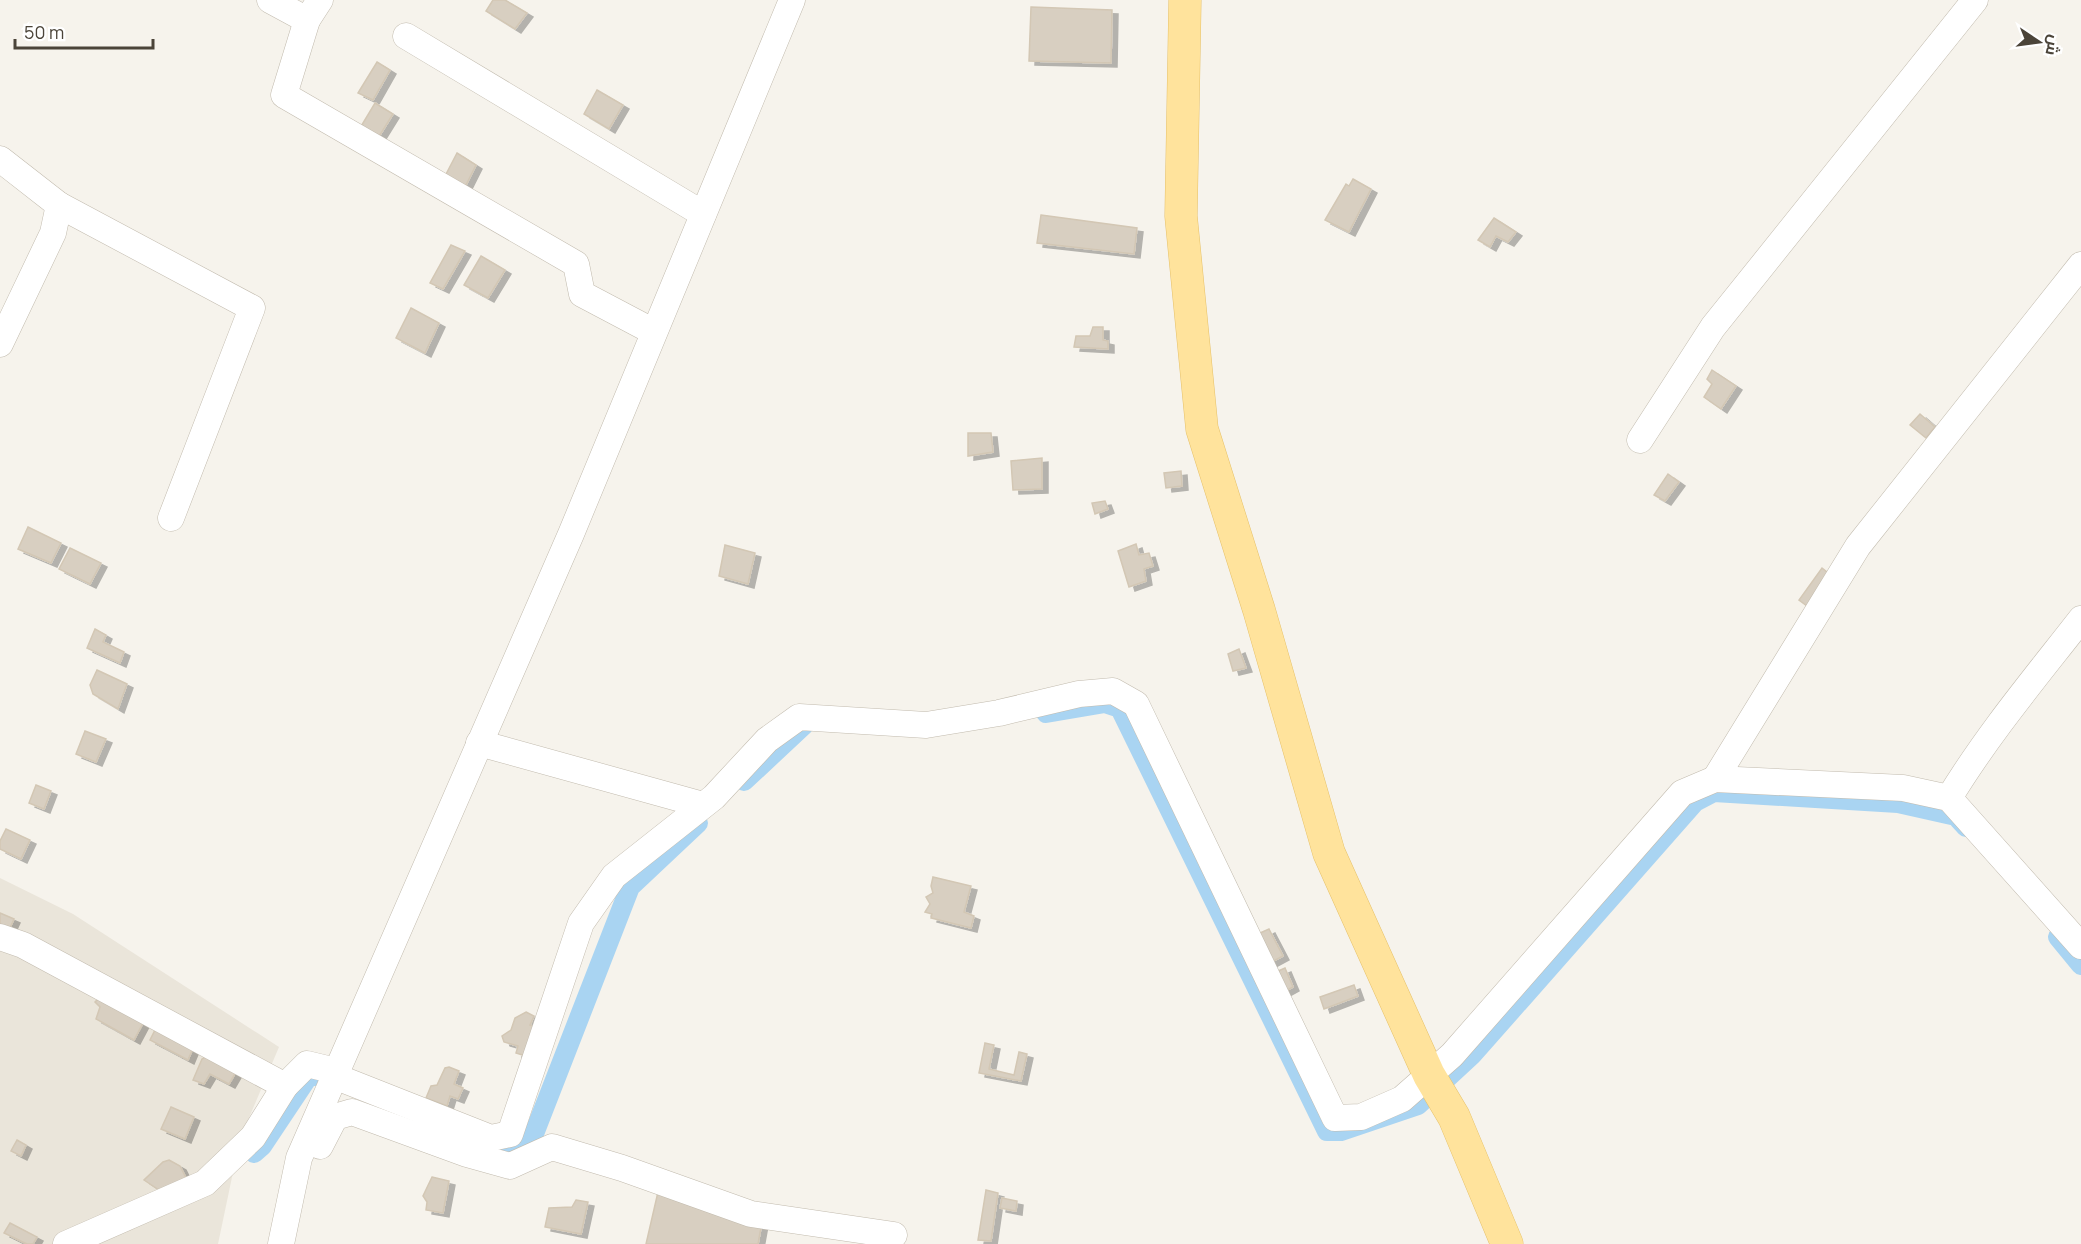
<svg xmlns="http://www.w3.org/2000/svg" width="2081" height="1244" font-family="Manrope,Cairo,sans-serif">
  <style>
    .residential { fill: #eae5da }
    .lines { fill: none; stroke-linecap: round; stroke-linejoin: round }
    .canal { stroke: #a9d4f2; stroke-width: 20 }
    .building { fill: #d8cfc1; stroke: #d3c7b4; stroke-width: 1.5; filter: url(#shadow) }
    .minor-casing { stroke: #c2bbae; stroke-width: 27 }
    .major-casing { stroke: #e6c16a; stroke-width: 33 }
    .minor { stroke: #fff; stroke-width: 26 }
    .major { stroke: #ffe39c; stroke-width: 32 }
  </style>
  <defs>
    <filter id="shadow"><feDropShadow dx="6" dy="4" stdDeviation="0" flood-color="#0004"/></filter>
  </defs>
  <rect width="100%" height="100%" fill="#f6f3ec"/>
  <!-- residential -->
  <polygon class="residential" points="0,878 73,914 279,1047 240,1139 218,1244 0,1244"/>
  <g class="lines">
    <!-- canal -->
    <g class="canal">
      <polyline points="1046,713 1105,703 1120,708 1327,1131 1341,1131 1418,1105 1472,1055 1695,802 1714,792 1898,803 1956,816 1966,827"/>
      <polyline points="744,781 804,725"/>
      <polyline points="2058,937 2081,965"/>
      <polyline points="479,1140 525,1157 630,887 698,823"/>
      <polyline points="254,1153 262,1146 310,1074 315,1076"/>
    </g>
  </g>
  <!-- building -->
  <g class="building">
    <polygon points="493,0 505,0 527,13 515,29 486,11"/>
    <polygon points="1031,7 1112,10 1111,63 1029,61"/>
    <polygon points="377,62 390,70 373,100 358,93"/>
    <polygon points="597,90 623,105 609,129 584,114"/>
    <polygon points="375,103 393,114 375,143 357,133"/>
    <polygon points="457,153 476,165 462,193 442,182"/>
    <polygon points="1353,179 1371,189 1349,232 1325,220 1346,184 1349,186"/>
    <polygon points="1041,215 1137,228 1134,254 1037,243"/>
    <polygon points="1494,218 1516,232 1508,242 1496,236 1490,247 1478,240"/>
    <polygon points="451,245 465,251 443,289 430,283"/>
    <polygon points="481,256 505,270 488,298 464,285"/>
    <polygon points="411,308 439,323 425,353 396,338"/>
    <polygon points="1093,327 1103,327 1103,340 1108,341 1108,349 1074,347 1076,336 1090,336"/>
    <polygon points="1712,370 1736,386 1721,409 1704,397 1712,384 1707,379"/>
    <polygon points="1920,414 1935,427 1926,438 1910,425"/>
    <polygon points="968,433 991,433 993,452 968,456"/>
    <polygon points="1042,458 1042,489 1013,490 1011,461"/>
    <polygon points="1181,471 1182,486 1166,488 1164,473"/>
    <polygon points="1668,474 1679,482 1665,501 1654,495"/>
    <polygon points="1105,501 1108,509 1095,514 1092,503"/>
    <polygon points="28,527 61,543 51,563 18,549"/>
    <polygon points="1136,544 1139,555 1149,553 1153,566 1144,569 1146,581 1129,587 1118,551"/>
    <polygon points="725,545 755,553 748,584 719,576"/>
    <polygon points="70,548 101,563 90,584 59,569"/>
    <polygon points="1822,568 1832,576 1811,609 1799,600"/>
    <polygon points="95,629 106,635 103,642 124,652 120,663 87,648"/>
    <polygon points="1239,649 1246,668 1233,671 1228,654"/>
    <polygon points="97,670 127,684 118,709 93,694 90,685"/>
    <polygon points="85,731 106,739 96,762 76,754"/>
    <polygon points="36,785 51,791 44,809 29,803"/>
    <polygon points="6,829 30,840 21,859 0,849 0,841"/>
    <polygon points="933,877 971,886 964,912 974,916 971,928 931,918 932,914 925,912 930,904 926,897 933,893 931,886"/>
    <polygon points="0,913 14,919 8,932 0,928"/>
    <polygon points="1269,929 1283,956 1270,963 1258,934"/>
    <polygon points="1285,968 1293,987 1284,992 1276,972"/>
    <polygon points="1354,985 1358,996 1324,1009 1320,997"/>
    <polygon points="99,998 143,1023 134,1040 96,1019 100,1007 95,1002"/>
    <polygon points="526,1012 534,1016 530,1025 538,1028 526,1056 516,1053 518,1046 504,1042 502,1036 511,1030 515,1018"/>
    <polygon points="156,1028 193,1048 188,1060 150,1040"/>
    <polygon points="985,1043 994,1045 989,1069 1014,1075 1019,1052 1027,1054 1021,1081 979,1073"/>
    <polygon points="207,1056 236,1072 229,1084 210,1074 204,1084 193,1080 202,1059"/>
    <polygon points="449,1067 459,1071 454,1084 463,1088 458,1099 450,1096 447,1106 426,1098 431,1086 437,1085 445,1068"/>
    <polygon points="171,1107 194,1117 185,1139 161,1129"/>
    <polygon points="17,1140 26,1145 21,1156 11,1151"/>
    <polygon points="169,1160 180,1166 187,1180 162,1192 144,1180 163,1162"/>
    <polygon points="432,1177 449,1181 443,1213 426,1210 427,1202 423,1196"/>
    <polygon points="986,1190 998,1193 991,1241 978,1240"/>
    <polygon points="658,1192 762,1222 758,1244 646,1244"/>
    <polygon points="1002,1198 1017,1201 1016,1211 1000,1208"/>
    <polygon points="576,1200 588,1202 581,1234 545,1227 549,1208 572,1207"/>
    <polygon points="10,1223 37,1237 33,1244 27,1244 4,1233"/>
  </g>
  <g class="lines">
    <!-- minor casing -->
    <g class="minor-casing">
      <g id="minor">
        <polyline points="270,0 307,20 284,95 576,264 582,294 654,332"/>
        <polyline points="307,20 320,0"/>
        <polyline points="406,36 703,214"/>
        <polyline points="0,159 59,205 252,308 171,518"/>
        <polyline points="0,344 53,233 59,205"/>
        <polyline points="1640,440 1713,327 1975,0"/>
        <polyline points="479,743 703,805"/>
        <polyline points="1715,779 1858,546 2081,265"/>
        <path d="M 1949,798 C 1988,734 2035,678 2081,619"/>
        <polyline points="0,937 23,945 285,1086 307,1064 336,1071"/>
        <polyline points="334,1076 491,1138 510,1134 581,923 614,876 714,797 767,740 799,717 926,725 999,713 1079,694 1113,691 1136,704 1335,1118 1361,1117 1402,1099 1452,1055 1682,793 1715,779 1903,788 1949,798 2081,946"/>
        <polyline points="320,1146 335,1117 352,1112 467,1154 510,1166 552,1147 622,1168 751,1214 894,1235"/>
        <polyline points="66,1244 205,1183 253,1137 285,1086"/>
        <polyline points="281,1244 299,1158 571,534 792,0"/>
      </g>
    </g>
    <!-- major casing -->
    <g class="major-casing">
      <polyline id="major" points="1185,0 1181,216 1202,429 1259,610 1329,853 1429,1075 1454,1117 1507,1244"/>
    </g>
    <!-- minor -->
    <use href="#minor" class="minor"/>
    <!-- major -->
    <use href="#major" class="major"/>
  </g>
  <!-- north arrow -->
  <g transform="translate(2039 42) rotate(103)" stroke="#ffffff" stroke-width="4.5" paint-order="stroke">
  <path d="M0-4.5L10 22L0 15L-10 22Z" fill="#4b4439"/>
  <text y="-9" font-size="16" font-weight="bold" text-anchor="middle" fill="#4b4439">ش</text>
  </g>
  <!-- scale -->
  <path d="M15 39v9h138v-9" fill="none" stroke="#4b4439" stroke-width="3"/>
  <text x="24" y="39" font-size="18" fill="#4b4439" stroke="#ffffff" stroke-width="4.5" paint-order="stroke">50 m</text>
</svg>
